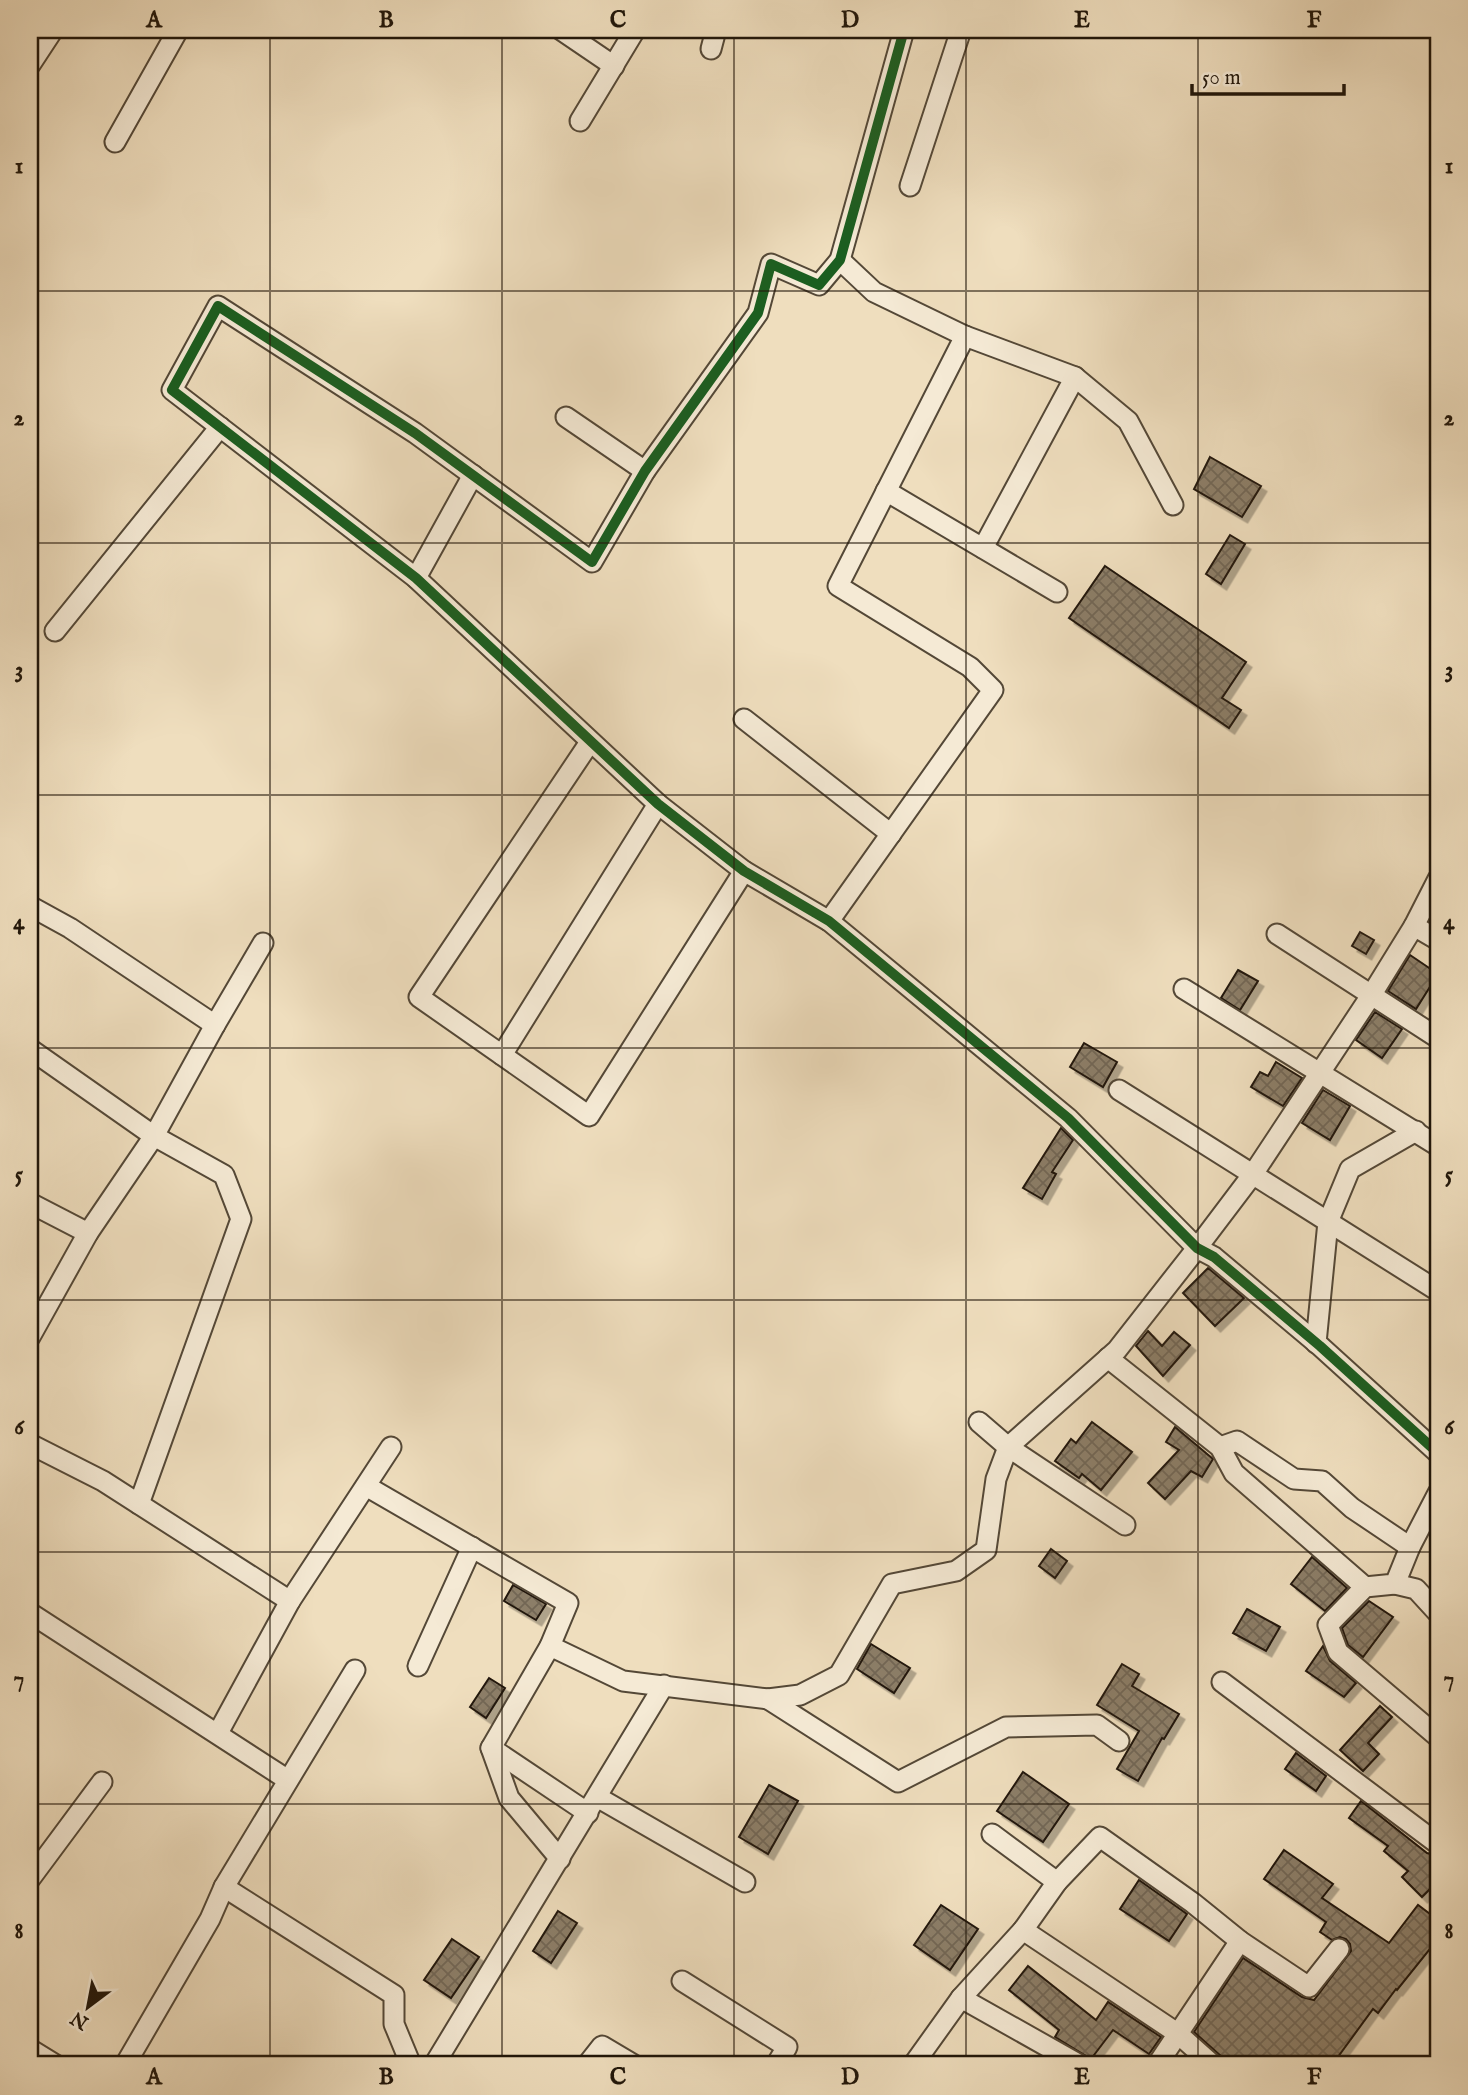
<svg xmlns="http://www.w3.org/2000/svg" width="1468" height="2095" font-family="'IM FELL English',serif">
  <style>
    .building { fill: url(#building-cross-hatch); stroke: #20160a; stroke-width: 2; filter: url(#shadow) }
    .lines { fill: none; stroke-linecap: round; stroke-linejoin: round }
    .minor-casing { stroke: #544837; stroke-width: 23 }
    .minor { stroke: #f5ead5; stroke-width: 19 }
    .cycleway-casing { stroke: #f5ead5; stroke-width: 15 }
    .cycleway { stroke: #1b5e20; stroke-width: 10 }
    .grid { fill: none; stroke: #20160a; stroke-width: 2; stroke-opacity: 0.55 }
    .neatline { fill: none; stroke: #20160a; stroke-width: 2.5 }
    .grid-label { font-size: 23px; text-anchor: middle; font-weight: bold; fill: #20160a }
  </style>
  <defs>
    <pattern id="building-cross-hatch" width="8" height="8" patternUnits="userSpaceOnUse" patternTransform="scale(1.75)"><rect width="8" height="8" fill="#8c7e68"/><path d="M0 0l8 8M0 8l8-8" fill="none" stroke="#726654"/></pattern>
    <filter id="shadow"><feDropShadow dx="5.5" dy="5.5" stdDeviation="0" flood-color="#0004"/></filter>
  </defs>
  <rect width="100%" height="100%" fill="#efdebe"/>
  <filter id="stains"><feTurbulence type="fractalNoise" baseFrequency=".00286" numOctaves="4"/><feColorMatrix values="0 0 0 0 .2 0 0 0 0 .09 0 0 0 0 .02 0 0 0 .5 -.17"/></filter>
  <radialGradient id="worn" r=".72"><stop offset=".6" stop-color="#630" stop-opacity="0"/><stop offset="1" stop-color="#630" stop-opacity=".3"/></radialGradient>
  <!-- building -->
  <g class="building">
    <polygon points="1210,457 1261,486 1242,517 1194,489"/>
    <polygon points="1230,535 1245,544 1221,584 1206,574"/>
    <polygon points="1105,566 1246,662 1222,698 1241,710 1229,728 1069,618"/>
    <polygon points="1360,932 1374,940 1366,954 1352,946"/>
    <polygon points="1410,955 1438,974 1416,1009 1388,991"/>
    <polygon points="1238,970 1258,981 1240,1010 1221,998"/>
    <polygon points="1375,1012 1402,1029 1382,1058 1356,1040"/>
    <polygon points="1084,1043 1117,1062 1103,1087 1070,1067"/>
    <polygon points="1276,1062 1302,1078 1283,1106 1251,1087 1260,1072 1268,1076"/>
    <polygon points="1323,1090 1350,1106 1330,1140 1302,1123"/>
    <polygon points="1061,1128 1073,1140 1052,1172 1056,1174 1042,1199 1023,1188"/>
    <polygon points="1208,1268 1244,1298 1215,1326 1183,1293"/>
    <polygon points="1148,1331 1162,1346 1174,1332 1190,1345 1163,1376 1136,1346"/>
    <polygon points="1092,1422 1132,1452 1101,1490 1082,1474 1079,1478 1055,1461 1071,1439 1076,1443"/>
    <polygon points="1175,1427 1213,1459 1202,1477 1191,1471 1165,1499 1148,1483 1179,1450 1166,1442"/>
    <polygon points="1051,1549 1067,1561 1055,1578 1039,1566"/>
    <polygon points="1312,1557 1347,1588 1325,1611 1291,1584"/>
    <polygon points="513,1585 546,1604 536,1620 504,1601"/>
    <polygon points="1369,1601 1393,1617 1363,1657 1348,1645 1342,1628"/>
    <polygon points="1247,1609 1280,1627 1266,1651 1233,1633"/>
    <polygon points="871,1644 910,1668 894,1693 857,1669"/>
    <polygon points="1323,1646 1330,1661 1356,1683 1344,1697 1306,1671"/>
    <polygon points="1122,1664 1139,1674 1132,1686 1179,1714 1164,1739 1162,1738 1138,1781 1117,1769 1139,1731 1097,1705"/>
    <polygon points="489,1678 505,1688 486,1718 470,1707"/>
    <polygon points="1380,1706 1392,1717 1368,1743 1379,1754 1363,1771 1340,1750"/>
    <polygon points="1296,1753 1326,1776 1316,1791 1285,1769"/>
    <polygon points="1023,1772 1069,1804 1043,1842 997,1811"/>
    <polygon points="769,1785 798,1801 768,1854 739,1837"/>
    <polygon points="1361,1801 1427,1853 1438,1856 1438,1881 1422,1897 1402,1877 1408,1871 1384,1851 1388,1846 1349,1818"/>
    <polygon points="1284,1850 1333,1884 1322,1898 1389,1943 1418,1905 1438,1920 1438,1939 1397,1990 1396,1989 1378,2013 1373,2009 1332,2065 1225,2065 1221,2056 1194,2032 1243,1958 1302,1997 1314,2000 1351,1951 1350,1944 1346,1939 1340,1937 1332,1940 1320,1932 1326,1922 1264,1879"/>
    <polygon points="1139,1880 1187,1914 1169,1941 1120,1909"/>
    <polygon points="941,1905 978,1929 950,1970 914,1945"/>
    <polygon points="558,1911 577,1923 551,1963 533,1951"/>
    <polygon points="452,1939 479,1957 451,1998 424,1980"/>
    <polygon points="1028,1966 1096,2020 1108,2002 1161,2037 1149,2054 1113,2030 1091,2059 1055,2037 1059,2030 1009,1990"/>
  </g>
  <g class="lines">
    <!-- minor casing -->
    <g class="minor-casing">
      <g id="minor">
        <polyline points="561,30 614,66"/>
        <polyline points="904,30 840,260 819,285 771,264 758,313 645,471 592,562 415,433 218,306 172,390 416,578 658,804 744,871 829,921 1068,1118 1197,1248 1214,1257 1320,1346 1438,1453"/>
        <polyline points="711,49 716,30"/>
        <polyline points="30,65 53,30"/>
        <polyline points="580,121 635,30"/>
        <polyline points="115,142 178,30"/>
        <polyline points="910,186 961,30"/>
        <polyline points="840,260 874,292 965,336 1075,377 1128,421 1173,505"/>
        <polyline points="566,417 645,471"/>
        <polyline points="886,491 1057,592"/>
        <polyline points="983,548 1075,377"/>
        <polyline points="416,578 473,475"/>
        <polyline points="55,631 220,427"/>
        <polyline points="744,719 891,834"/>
        <polyline points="590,742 419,997 589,1116 744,871"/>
        <polyline points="30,906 70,928 215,1025"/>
        <polyline points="829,921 993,690 970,667 838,586 965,336"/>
        <polyline points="1414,926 1438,940"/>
        <polyline points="1277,934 1438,1038"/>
        <polyline points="1184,989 1438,1146"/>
        <polyline points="30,1049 154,1136 224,1175 241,1219 139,1504"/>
        <polyline points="502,1055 658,804"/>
        <polyline points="1119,1090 1438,1291"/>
        <polyline points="30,1203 88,1233"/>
        <polyline points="30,1337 88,1233 154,1136 215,1025 263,943"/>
        <polyline points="1316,1343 1328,1222 1350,1169 1416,1131"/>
        <polyline points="1108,1358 1220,1447 1234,1473 1365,1587"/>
        <polyline points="979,1422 1008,1447 1125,1525"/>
        <polyline points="30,1444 103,1481 290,1601"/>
        <polyline points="1220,1447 1237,1441 1294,1479 1322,1481 1352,1508 1410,1547"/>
        <polyline points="366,1486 568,1603 550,1646 491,1748 509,1798 560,1859"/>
        <polyline points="1438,1493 1410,1547 1395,1584 1365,1587 1328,1625 1338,1652 1438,1737"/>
        <polyline points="1395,1584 1416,1589 1438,1613"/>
        <polyline points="30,1613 288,1780"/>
        <polyline points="550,1646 623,1681 768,1699 800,1695 839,1675 892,1584 956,1571 986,1550 996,1479 1008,1447 1117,1350 1197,1248 1253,1174 1372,994 1414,926 1438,879"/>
        <polyline points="418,1666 472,1547"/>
        <polyline points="1222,1682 1438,1844"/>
        <polyline points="768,1699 898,1782 1006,1727 1097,1725 1119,1741"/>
        <polyline points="218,1733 290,1601 391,1447"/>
        <polyline points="491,1748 588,1813"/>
        <polyline points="597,1797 745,1882"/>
        <polyline points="992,1834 1057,1882"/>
        <polyline points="30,1879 102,1782"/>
        <polyline points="224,1887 394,1995 394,2024 411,2065"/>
        <polyline points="1023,1930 1177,2033 1213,2065"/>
        <polyline points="682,1981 787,2047 776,2065"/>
        <polyline points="961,1998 1080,2065"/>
        <polyline points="30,2049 56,2065"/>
        <polyline points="125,2065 210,1919 224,1887 355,1670"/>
        <polyline points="434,2065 664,1685"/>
        <polyline points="587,2065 602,2046 634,2065"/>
        <polyline points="913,2065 961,1998 1023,1930 1057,1882 1100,1837 1193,1903 1240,1941 1309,1987 1339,1949"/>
        <polyline points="1157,2065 1240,1941"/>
      </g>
    </g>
    <!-- minor -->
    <use href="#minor" class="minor"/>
    <!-- cycleway casing -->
    <g class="cycleway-casing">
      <polyline id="cycleway" points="904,30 840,260 819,285 771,264 758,313 645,471 592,562 415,433 218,306 172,390 416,578 658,804 744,871 829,921 1068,1118 1197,1248 1214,1257 1320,1346 1438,1453"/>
    </g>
    <!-- cycleway -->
    <use href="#cycleway" class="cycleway"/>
  </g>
  <!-- grid -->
  <path class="grid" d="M 270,30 L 270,2065M 502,30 L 502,2065M 734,30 L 734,2065M 966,30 L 966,2065M 1198,30 L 1198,2065M 30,291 L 1438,291M 30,543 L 1438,543M 30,795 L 1438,795M 30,1048 L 1438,1048M 30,1300 L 1438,1300M 30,1552 L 1438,1552M 30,1804 L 1438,1804"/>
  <!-- margin -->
  <rect width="1468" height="2095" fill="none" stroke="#efdebe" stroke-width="77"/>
  <!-- north arrow -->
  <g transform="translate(88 2007) rotate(212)" stroke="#f5ead5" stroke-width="5" paint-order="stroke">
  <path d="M0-5L12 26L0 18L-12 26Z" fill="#20160a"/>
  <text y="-10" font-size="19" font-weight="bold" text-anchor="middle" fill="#20160a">N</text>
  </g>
  <!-- scale -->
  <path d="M1192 84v10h152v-10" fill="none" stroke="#20160a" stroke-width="3.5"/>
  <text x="1202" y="84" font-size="21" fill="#20160a" stroke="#f5ead5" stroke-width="5" paint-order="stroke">50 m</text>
  <rect x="38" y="38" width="1392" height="2018" class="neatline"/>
  <g class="grid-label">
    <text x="154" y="27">A</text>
    <text x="386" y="27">B</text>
    <text x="618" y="27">C</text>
    <text x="850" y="27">D</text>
    <text x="1082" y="27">E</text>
    <text x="1314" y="27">F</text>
    <text x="19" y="173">1</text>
    <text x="1449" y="173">1</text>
    <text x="19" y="425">2</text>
    <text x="1449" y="425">2</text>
    <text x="19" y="677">3</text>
    <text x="1449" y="677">3</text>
    <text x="19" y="929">4</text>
    <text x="1449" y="929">4</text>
    <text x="19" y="1182">5</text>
    <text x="1449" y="1182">5</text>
    <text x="19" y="1434">6</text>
    <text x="1449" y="1434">6</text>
    <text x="19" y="1686">7</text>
    <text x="1449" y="1686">7</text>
    <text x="19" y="1938">8</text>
    <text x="1449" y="1938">8</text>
    <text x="154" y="2084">A</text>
    <text x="386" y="2084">B</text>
    <text x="618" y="2084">C</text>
    <text x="850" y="2084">D</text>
    <text x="1082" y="2084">E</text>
    <text x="1314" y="2084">F</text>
  </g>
  <rect width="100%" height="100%" filter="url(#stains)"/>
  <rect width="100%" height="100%" fill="url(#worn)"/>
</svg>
